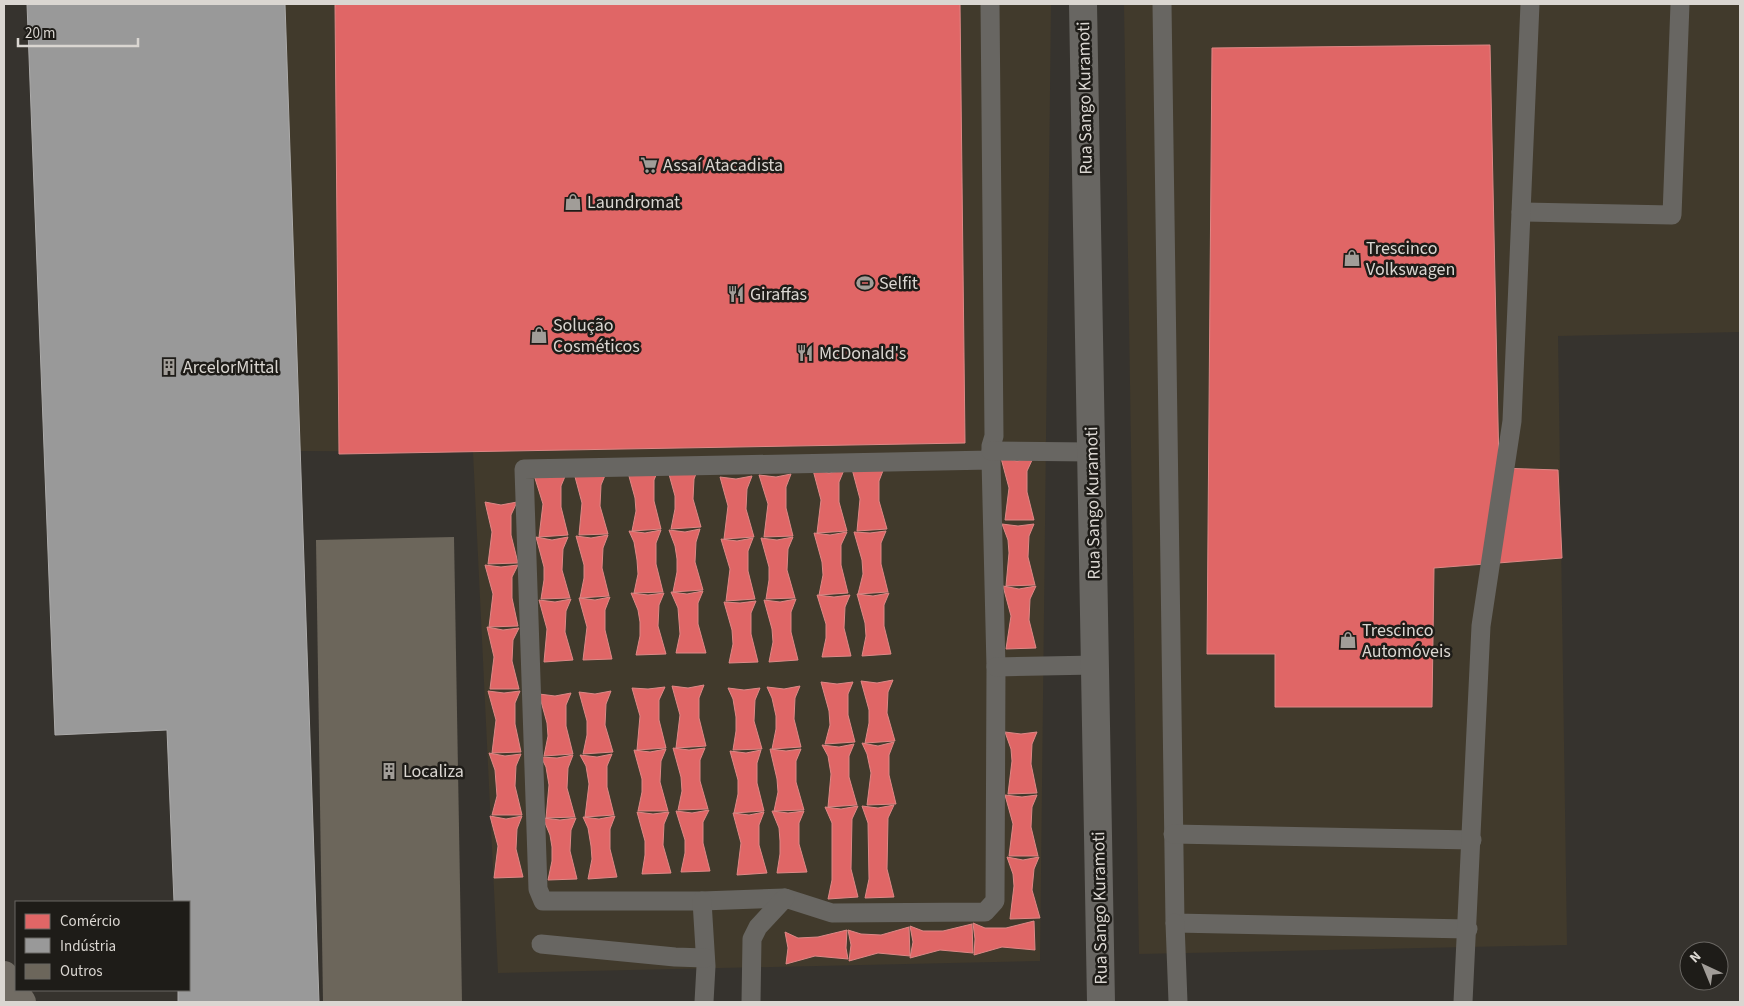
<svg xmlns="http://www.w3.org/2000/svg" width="1744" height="1006" font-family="'Source Sans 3',sans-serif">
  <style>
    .built { fill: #413a2c }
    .shops { fill: #e06666; stroke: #de8886 }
    .industry { fill: #999; stroke: #acabaa }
    .building { fill: #6c665b }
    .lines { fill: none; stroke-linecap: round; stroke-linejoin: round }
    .service { stroke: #686662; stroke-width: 19 }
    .minor { stroke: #686662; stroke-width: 28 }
    .trunk { stroke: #716c64; stroke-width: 28 }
    .labels { text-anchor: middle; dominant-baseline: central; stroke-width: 5; stroke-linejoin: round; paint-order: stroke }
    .street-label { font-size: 18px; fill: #dad6d1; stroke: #1e1c18 }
    .poi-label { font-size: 18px; fill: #dad6d1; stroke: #1e1c18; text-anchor: start }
  </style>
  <rect width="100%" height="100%" fill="#36332e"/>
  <!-- built -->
  <g class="built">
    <polygon points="285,4 1051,4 1040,961 498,973 473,452 300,451"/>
    <polygon points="1124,4 1740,4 1740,332 1558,336 1567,945 1139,954"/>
  </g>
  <!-- shops -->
  <g class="shops">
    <polygon points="335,4 960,4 965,443 339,454"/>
    <polygon points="1490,45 1499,468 1558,470 1562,558 1434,568 1432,707 1275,707 1275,654 1207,654 1212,48"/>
    <polygon points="1001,458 1017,461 1033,458 1027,471 1027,492 1034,520 1005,520 1009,488"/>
    <polygon points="699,466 694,479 693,499 701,527 671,529 675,509 675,496 667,467"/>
    <polygon points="659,468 654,480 654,501 661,529 632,531 636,511 635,498 627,469"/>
    <polygon points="884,468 879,481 879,501 887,529 857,531 860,499 852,469"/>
    <polygon points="813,470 829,473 844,470 839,482 839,502 847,531 817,533 821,500"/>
    <polygon points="574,473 606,473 601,485 600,506 608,534 579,535 582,503"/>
    <polygon points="566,474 561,486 561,507 568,535 539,537 543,504 534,475"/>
    <polygon points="791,474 786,487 786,508 793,536 764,537 768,504 759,475 776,477"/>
    <polygon points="752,476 747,489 746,509 754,537 724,539 728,506 720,477 736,479"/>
    <polygon points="485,502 501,505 517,502 511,515 511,535 518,563 488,564 492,532"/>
    <polygon points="1002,524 1018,526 1034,524 1029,536 1028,557 1035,585 1006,586 1009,553 1008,540"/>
    <polygon points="700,529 696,542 695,562 703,590 673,592 677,572 677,559 675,546 669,530 685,532"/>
    <polygon points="661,530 656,543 656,564 663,592 634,593 638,574 637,560 634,542 629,531 645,533"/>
    <polygon points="886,531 881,543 881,564 888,592 858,594 863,574 862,560 854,532 870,533"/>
    <polygon points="847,532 841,545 841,565 848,593 819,595 823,575 822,562 814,533 830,535"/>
    <polygon points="608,535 603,548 602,568 609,596 580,598 584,578 584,565 576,536 591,538"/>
    <polygon points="536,537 552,540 568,537 563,549 562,570 570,598 541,599 544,580 544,567"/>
    <polygon points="793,537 788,549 787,570 795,598 766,599 769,580 769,567 761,538 777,540"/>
    <polygon points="753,538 748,551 748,571 755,599 726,601 730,569 721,539 737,541"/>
    <polygon points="485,565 501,567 518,565 512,577 512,598 518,626 489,627 493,594"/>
    <polygon points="1003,586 1019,589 1036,586 1030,599 1029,620 1036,648 1006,649 1011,616"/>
    <polygon points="703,591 698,603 698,624 706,653 676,653 680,634 678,608 671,592 687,594"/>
    <polygon points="631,593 648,595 664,593 659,605 658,626 666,654 636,655 640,636 640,622 638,610"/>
    <polygon points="889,593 884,605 884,626 891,654 862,656 866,636 865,623 857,594 873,596"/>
    <polygon points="817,595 834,597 850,595 845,607 844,628 851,656 822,657 826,638 826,624"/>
    <polygon points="610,597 605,610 605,630 612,659 583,660 587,627 579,598 595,600"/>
    <polygon points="571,599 566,611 565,632 573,660 544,662 547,629 539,600 555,602"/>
    <polygon points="796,599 791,612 791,632 798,660 769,662 773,642 772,629 764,600 780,602"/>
    <polygon points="756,601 751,613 751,634 758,662 729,663 733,644 732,630 724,602 740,603"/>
    <polygon points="487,627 503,630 519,628 513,640 512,661 519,689 490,689 494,657"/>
    <polygon points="893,680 888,692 887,713 895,741 865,743 869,723 869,710 861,681 877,683"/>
    <polygon points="821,682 837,684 853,682 848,694 848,715 855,742 825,744 830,725 829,711"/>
    <polygon points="704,685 699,698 699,718 706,746 676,748 680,715 672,686 688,688"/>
    <polygon points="800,686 795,698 794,719 801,747 772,749 776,729 776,716 772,698 767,687 784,689"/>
    <polygon points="665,687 659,700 659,720 666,748 637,750 640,716 632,688 648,689"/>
    <polygon points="728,688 744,690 760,688 755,700 754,721 762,749 733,750 736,731 736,717 733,699"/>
    <polygon points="488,691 504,693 520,691 515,703 515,724 521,752 492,753 496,720"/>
    <polygon points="611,691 606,704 605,725 613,752 583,754 587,735 587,721 579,692 595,694"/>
    <polygon points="571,693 566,705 566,726 573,754 544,756 548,736 547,723 539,694 555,696"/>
    <polygon points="1005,732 1021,734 1037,732 1032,744 1031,764 1037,793 1008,794 1012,761 1011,749"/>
    <polygon points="894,742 889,755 889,775 896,804 867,805 871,773 867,754 862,743 878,746"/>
    <polygon points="854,744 849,756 849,777 857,805 828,807 831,774 828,756 822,745 839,747"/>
    <polygon points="673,748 689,750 705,748 700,760 700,781 708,809 678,810 682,791 681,777"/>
    <polygon points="666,749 661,761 660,782 668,811 638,811 642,792 642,779 634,750 650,752"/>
    <polygon points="770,749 786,751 801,749 796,761 796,782 804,810 774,811 778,792 777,779"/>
    <polygon points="761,750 757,763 757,783 764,811 734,813 738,794 738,780 730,751 746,753"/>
    <polygon points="489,753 505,756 521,754 516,766 515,786 522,815 492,815 497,796 495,770"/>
    <polygon points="612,754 607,766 607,787 614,815 585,817 589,784 586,766 580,755 597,757"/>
    <polygon points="573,755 568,768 567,788 575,817 546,818 549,785 546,767 541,757 557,758"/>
    <polygon points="1005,795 1022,797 1037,795 1032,807 1031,827 1038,856 1009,856 1013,824"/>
    <polygon points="894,805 888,818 887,869 894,897 865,898 869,879 868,823 862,806 878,808"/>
    <polygon points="858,806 852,819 851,869 858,897 828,899 832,880 832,823 825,807 841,809"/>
    <polygon points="709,810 703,822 703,843 710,871 681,872 685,853 685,840 676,811 692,813"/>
    <polygon points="772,811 788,813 804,811 799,823 799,844 807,872 777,873 780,854 780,841 779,828"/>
    <polygon points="637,812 653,814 669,812 664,824 663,845 671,873 642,874 645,855 645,841"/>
    <polygon points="764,812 759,825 759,845 767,873 737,875 741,843 733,813 749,815"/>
    <polygon points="490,816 506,819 522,816 517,829 516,849 523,877 494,878 498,846"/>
    <polygon points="615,816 610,829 610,849 617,877 588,879 592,859 591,846 588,828 583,817 599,819"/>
    <polygon points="543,818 560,820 576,818 571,830 570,851 577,879 548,880 552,861 552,847 550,835"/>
    <polygon points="1007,857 1023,860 1039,857 1034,869 1032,890 1040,918 1010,919 1014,886 1013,874"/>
    <polygon points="1034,921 1035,950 1002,947 974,955 975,939 973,923 985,928 1006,928"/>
    <polygon points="972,924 973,953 940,950 910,958 913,942 910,926 923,931 943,931"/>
    <polygon points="909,927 910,956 878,953 849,961 851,945 848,930 861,934 881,935"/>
    <polygon points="847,930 846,948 848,959 815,956 786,964 788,948 785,932 798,938 818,937"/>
  </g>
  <!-- industry -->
  <polygon class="industry" points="27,4 285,4 319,1002 178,1002 178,990 189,990 189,902 174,902 167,730 55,735"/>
  <!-- building -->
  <polygon class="building" points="454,537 462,1002 323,1002 316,540"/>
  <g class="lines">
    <!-- service -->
    <g class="service">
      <polyline points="990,4 994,436 991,446 991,460 996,667 995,901 985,912 832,913 785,898 702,901 543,901 538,889 524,469 991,460"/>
      <polyline points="1162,4 1175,923 1468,929"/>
      <polyline points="1521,212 1672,215 1680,4"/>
      <polyline points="991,451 1092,452"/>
      <polyline points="996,667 1096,665"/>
      <polyline points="1173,834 1472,840"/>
      <polyline points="702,901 706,966 704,1002"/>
      <polyline points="1175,923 1178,1002"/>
      <polyline points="541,944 675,957 705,958"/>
      <polyline points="751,1002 752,939 758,927 785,898"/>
      <polyline points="1463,1002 1481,626 1512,421 1530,4"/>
    </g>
    <!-- minor -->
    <polyline class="minor" points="1083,4 1101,1002"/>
    <!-- trunk -->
    <polyline class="trunk" points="4,975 22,1002"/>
  </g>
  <!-- icons -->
  <defs>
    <g id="supermarket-bare" transform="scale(1.35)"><path d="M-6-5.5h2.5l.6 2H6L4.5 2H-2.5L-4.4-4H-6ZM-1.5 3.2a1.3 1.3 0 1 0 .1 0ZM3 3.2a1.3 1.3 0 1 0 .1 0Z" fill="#a19d98" stroke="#1e1c18" stroke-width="2.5" paint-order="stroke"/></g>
    <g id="shop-bare" transform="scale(1.35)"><path d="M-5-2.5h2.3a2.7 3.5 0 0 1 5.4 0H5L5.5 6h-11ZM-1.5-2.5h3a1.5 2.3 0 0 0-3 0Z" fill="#a19d98" stroke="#1e1c18" stroke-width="2.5" paint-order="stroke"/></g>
    <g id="stadium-bare" transform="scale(1.35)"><path d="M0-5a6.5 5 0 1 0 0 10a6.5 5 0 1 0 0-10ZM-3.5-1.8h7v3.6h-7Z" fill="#a19d98" stroke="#1e1c18" stroke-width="2.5" paint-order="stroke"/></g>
    <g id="restaurant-bare" transform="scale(1.35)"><path d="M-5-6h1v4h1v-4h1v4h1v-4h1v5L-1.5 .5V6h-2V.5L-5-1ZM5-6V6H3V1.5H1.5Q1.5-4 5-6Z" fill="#a19d98" stroke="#1e1c18" stroke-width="2.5" paint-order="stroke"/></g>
    <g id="building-bare" transform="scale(1.35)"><path d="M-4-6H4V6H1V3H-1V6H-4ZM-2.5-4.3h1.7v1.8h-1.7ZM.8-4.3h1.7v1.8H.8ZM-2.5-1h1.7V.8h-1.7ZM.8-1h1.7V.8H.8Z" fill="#a19d98" stroke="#1e1c18" stroke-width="2.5" paint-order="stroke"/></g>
  </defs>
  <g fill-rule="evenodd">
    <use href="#supermarket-bare" x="649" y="165"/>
    <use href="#shop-bare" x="573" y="202"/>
    <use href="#shop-bare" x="1352" y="258"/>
    <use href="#stadium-bare" x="865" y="283"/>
    <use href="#restaurant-bare" x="736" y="294"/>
    <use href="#shop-bare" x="539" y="335"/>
    <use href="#restaurant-bare" x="805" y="353"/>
    <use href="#building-bare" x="169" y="367"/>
    <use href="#shop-bare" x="1348" y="640"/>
    <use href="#building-bare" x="389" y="771"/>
  </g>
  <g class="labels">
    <!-- street labels -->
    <g class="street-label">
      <text transform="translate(1085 98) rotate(-91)">Rua Sango Kuramoti</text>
      <text transform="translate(1093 503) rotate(-91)">Rua Sango Kuramoti</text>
      <text transform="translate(1100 908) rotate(-91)">Rua Sango Kuramoti</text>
    </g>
    <!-- poi labels -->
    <g class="poi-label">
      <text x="663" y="165">Assaí Atacadista</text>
      <text x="587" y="202">Laundromat</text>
      <text x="1366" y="248">Trescinco<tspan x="1366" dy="21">Volkswagen</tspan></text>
      <text x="879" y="283">Selfit</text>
      <text x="750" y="294">Giraffas</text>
      <text x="553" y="325">Solução<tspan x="553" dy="21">Cosméticos</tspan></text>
      <text x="819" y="353">McDonald's</text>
      <text x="183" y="367">ArcelorMittal</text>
      <text x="1362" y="630">Trescinco<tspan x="1362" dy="21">Automóveis</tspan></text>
      <text x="403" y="771">Localiza</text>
    </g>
  </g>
  <!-- border -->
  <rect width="1744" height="1006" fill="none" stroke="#dad6d1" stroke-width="10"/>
  <!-- legend -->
  <rect x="15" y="901" width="175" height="90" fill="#1e1c18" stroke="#696662"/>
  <rect x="25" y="914" width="25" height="15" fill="#e06666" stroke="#696662"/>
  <text x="60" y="926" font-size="15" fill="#dad6d1">Comércio</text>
  <rect x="25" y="938" width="25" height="15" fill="#999999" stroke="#696662"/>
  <text x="60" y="951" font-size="15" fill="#dad6d1">Indústria</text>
  <rect x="25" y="964" width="25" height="15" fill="#6c665b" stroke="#696662"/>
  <text x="60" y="976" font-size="15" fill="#dad6d1">Outros</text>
  <!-- north arrow -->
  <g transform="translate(1704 966) rotate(316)"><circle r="24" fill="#1e1c18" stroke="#696662"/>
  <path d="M0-4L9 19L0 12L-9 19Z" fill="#a19d98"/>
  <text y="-8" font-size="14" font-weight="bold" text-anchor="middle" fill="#dad6d1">N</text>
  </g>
  <!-- scale -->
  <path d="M18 38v8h120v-8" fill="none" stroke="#dad6d1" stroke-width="2.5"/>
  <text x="25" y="38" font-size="15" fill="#dad6d1" stroke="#1e1c18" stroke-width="4" paint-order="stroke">20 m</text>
</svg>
